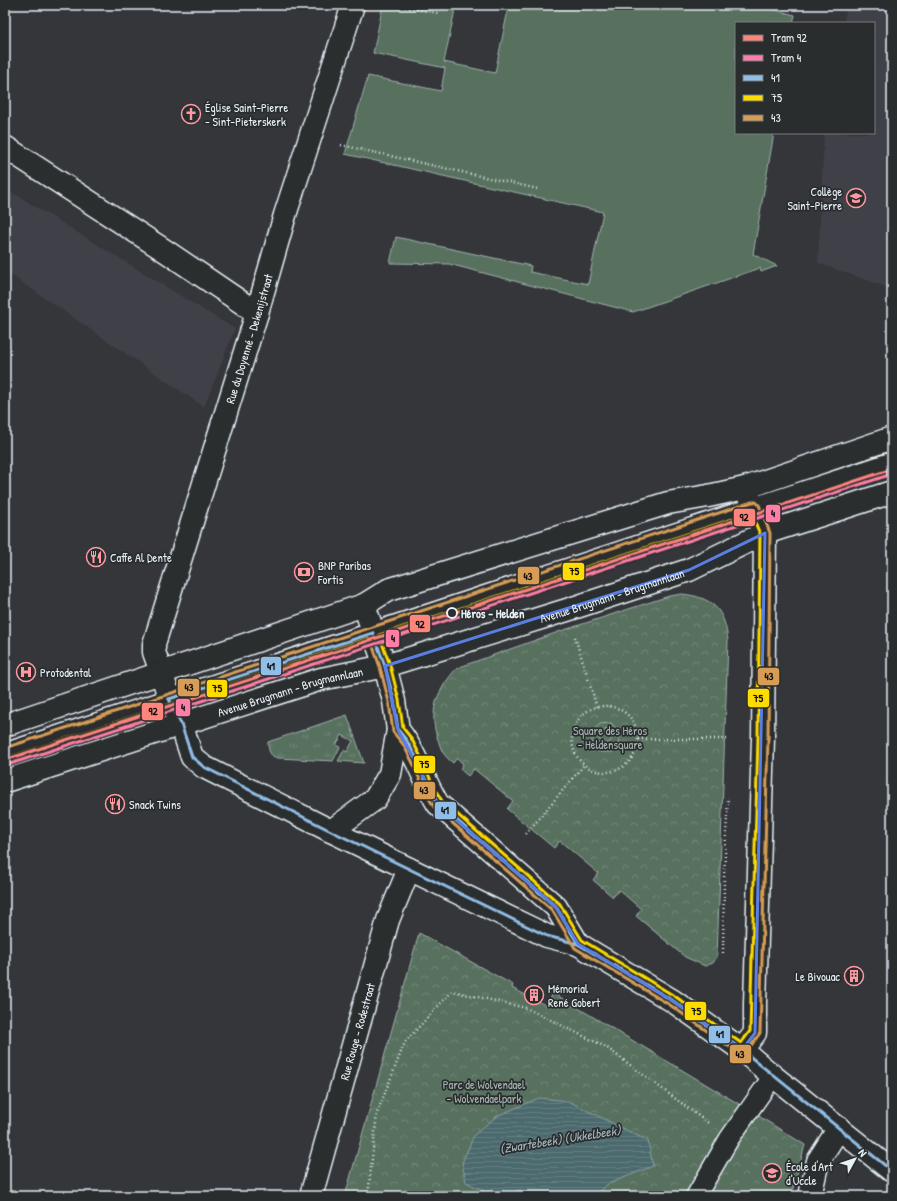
<svg xmlns="http://www.w3.org/2000/svg" width="897" height="1201" font-family="'Patrick Hand',sans-serif">
  <style>
    .built { fill: #414048 }
    .grass { fill: url(#grass-tufts); stroke: #a0b1ac }
    .forest { fill: url(#forest-crowns); stroke: #a0b1ac }
    .garden { fill: #58715f; stroke: #a0b1ac; fill-rule: evenodd }
    .water { fill: url(#water-rules); stroke: #8aa0a5 }
    .lines { fill: none; stroke-linecap: round; stroke-linejoin: round }
    .service-casing { stroke: #e8f1f8; stroke-width: 22 }
    .minor-casing { stroke: #e8f1f8; stroke-width: 25 }
    .secondary-casing { stroke: #e8f1f8; stroke-width: 25 }
    .primary-casing { stroke: #e8f1f8; stroke-width: 25 }
    .path { stroke: #e8f1f8; stroke-width: 2.5; stroke-dasharray: 1 3; stroke-linecap: butt }
    .service { stroke: #2a2d2e; stroke-width: 19 }
    .minor { stroke: #2a2d2e; stroke-width: 22 }
    .secondary { stroke: #2a2d2e; stroke-width: 22 }
    .primary { stroke: #2a2d2e; stroke-width: 22 }
    .bus-1-casing { stroke: #2a2d2e; stroke-width: 6 }
    .bus-2-casing { stroke: #2a2d2e; stroke-width: 6 }
    .bus-3-casing { stroke: #2a2d2e; stroke-width: 6 }
    .bus-1 { stroke: #91bee7; stroke-width: 3 }
    .bus-2 { stroke: #ffdc01; stroke-width: 3 }
    .bus-3 { stroke: #d79d56; stroke-width: 3 }
    .tram-1-casing { stroke: #2a2d2e; stroke-width: 6 }
    .tram-2-casing { stroke: #2a2d2e; stroke-width: 6 }
    .tram-1 { stroke: #fe857c; stroke-width: 3 }
    .tram-2 { stroke: #fe7ea6; stroke-width: 3 }
    .marked { fill: none; stroke: #5a7fe2; stroke-width: 3; stroke-linejoin: round }
    .stop-dot { fill: #2a2d2e; stroke: #e8f1f8; stroke-width: 2 }
    .labels { text-anchor: middle; dominant-baseline: central; stroke-width: 3.5; stroke-linejoin: round; paint-order: stroke }
    .poi-label { font-size: 12px; fill: #e8f1f8; stroke: #2a2d2e; text-anchor: start }
    .street-label { font-size: 12px; fill: #e8f1f8; stroke: #2a2d2e }
    .stop-label { font-size: 12px; font-weight: bold; fill: #e8f1f8; stroke: #2a2d2e; text-anchor: start }
    .park-label { font-size: 12px; fill: #a7b7b3; stroke: #2a2d2e }
    .water-label { font-size: 13px; font-style: italic; fill: #a9bbc1; stroke: #2a2d2e }
    .line-badge { stroke: #2a2d2e; stroke-width: 1.5 }
    .pale-badge-label { font-size: 11px; text-anchor: middle; font-weight: bold; fill: #111 }
  </style>
  <defs>
    <pattern id="grass-tufts" width="24" height="20" patternUnits="userSpaceOnUse"><rect width="24" height="20" fill="#58715f"/><path d="M3 7l-1-3M5 7V3M7 7l1-3M15 17l-1-3M17 17v-4M19 17l1-3" fill="none" stroke="#708677"/></pattern>
    <pattern id="forest-crowns" width="20" height="18" patternUnits="userSpaceOnUse"><rect width="20" height="18" fill="#58715f"/><path d="M2 6a3 3 0 1 1 6 0M12 15a3 3 0 1 1 6 0" fill="none" stroke="#708677"/></pattern>
    <pattern id="water-rules" width="6" height="5" patternUnits="userSpaceOnUse"><rect width="6" height="5" fill="#4b6a6e"/><path d="M0 2.5h6" fill="none" stroke="#658083"/></pattern>
  </defs>
  <rect width="100%" height="100%" fill="#34363a"/>
  <filter id="ink" filterUnits="userSpaceOnUse"><feTurbulence type="fractalNoise" baseFrequency=".025" numOctaves="2"/><feDisplacementMap in="SourceGraphic" scale="8" xChannelSelector="R" yChannelSelector="G"/><feConvolveMatrix kernelMatrix="1 2 1 2 8 2 1 2 1" color-interpolation-filters="sRGB"/></filter>
  <g filter="url(#ink)">
    <!-- built -->
    <g class="built">
      <polygon points="848,5 892,5 892,289 818,263 824,133 874,133 874,23 843,23"/>
      <polygon points="5,188 235,329 204,407 5,271"/>
    </g>
    <!-- grass -->
    <path class="grass" d="M 347,715 L 364,763 L 338,761 L 344,750 L 347,752 L 353,741 L 342,735 L 336,745 L 340,747 L 333,761 L 278,758 C 270,757 268,750 268,742 Z"/>
    <!-- forest -->
    <g class="forest">
      <path d="M 682,594 C 713,597 725,610 728,641 L 717,957 L 713,963 L 705,966 L 685,957 L 636,916 L 641,909 L 619,890 L 613,897 L 593,880 L 598,873 L 560,841 L 554,848 L 507,809 L 513,801 L 474,769 L 468,776 L 460,769 L 463,764 L 457,758 L 453,763 C 441,753 442,751 437,737 C 428,709 439,688 457,668 L 561,631 L 669,596 Z"/>
      <polygon points="419,933 513,985 512,988 547,1006 553,993 749,1110 805,1145 791,1196 345,1196"/>
    </g>
    <!-- garden -->
    <g class="garden">
      <polygon points="383,5 456,5 444,62 495,73 509,5 755,5 795,15 793,23 736,23 736,133 774,133 753,254 777,266 761,272 760,268 633,312 449,264 390,263 396,237 531,266 530,272 588,284 603,212 345,154 368,76 441,91 445,68 373,53"/>
      <path d="M 611,723 L 619,731 L 620,743 L 612,752 L 600,752 L 592,744 L 592,732 L 600,724 ZM 606,729 L 614,737 L 606,746 L 598,738 Z"/>
    </g>
    <!-- water -->
    <polygon class="water" points="539,1098 568,1101 648,1141 653,1166 608,1184 593,1196 529,1196 520,1190 502,1196 493,1196 466,1182 462,1163 474,1135 497,1116"/>
    <g class="lines">
      <!-- service casing -->
      <g class="service-casing">
        <g id="service">
          <polyline points="5,753 892,462"/>
          <polyline points="696,1196 729,1139 773,1076"/>
        </g>
      </g>
      <!-- minor casing -->
      <g class="minor-casing">
        <g id="minor">
          <polyline points="5,147 167,252 257,313"/>
          <path id="s1" d="M 161,672 L 154,652 L 154,644 L 257,313 L 285,215 L 353,5"/>
          <polyline points="742,1050 755,1033 755,1004 763,738 765,533 745,488"/>
          <path id="s2" d="M 311,1196 L 388,920 L 409,869"/>
          <polyline points="810,1196 818,1161 839,1128"/>
        </g>
      </g>
      <!-- secondary casing -->
      <g class="secondary-casing">
        <g id="secondary">
          <polyline points="161,672 172,706 181,724 192,757 204,767 331,831 547,936 578,944 673,1001 742,1050 773,1076 892,1171"/>
          <path d="M 398,730 C 416,752 423,780 438,804 L 556,907 L 578,944"/>
          <polyline points="331,831 375,799 390,774 398,730 394,701 385,666 364,605"/>
        </g>
      </g>
      <!-- primary casing -->
      <g class="primary-casing">
        <g id="primary">
          <polyline points="5,725 364,605 388,590 668,503 708,496 745,488 892,438"/>
          <path id="s3" d="M 5,781 L 321,679 L 385,666 L 567,610 L 689,570 L 765,533 L 892,492"/>
        </g>
      </g>
      <!-- path -->
      <g class="path">
        <polyline points="393,5 438,13"/>
        <polyline points="341,145 538,189"/>
        <polyline points="575,637 597,707"/>
        <circle cx="605" cy="739" r="33"/>
        <polyline points="638,739 729,739"/>
        <polyline points="526,834 584,765"/>
        <polyline points="723,953 724,875 728,797"/>
        <polyline points="368,1196 377,1113 405,1042 452,991 526,1008 606,1047 708,1123"/>
      </g>
      <!-- service -->
      <use href="#service" class="service"/>
      <!-- minor -->
      <use href="#minor" class="minor"/>
      <!-- secondary -->
      <use href="#secondary" class="secondary"/>
      <!-- primary -->
      <use href="#primary" class="primary"/>
      <!-- bus-1 casing -->
      <g class="bus-1-casing">
        <g id="bus-1">
          <polyline points="373,633 385,666 394,701 398,730 407,741 419,763 428,788 438,804 556,907 578,944 582,946"/>
          <polyline points="169,699 181,724 192,757 204,767 331,831 547,936 578,944 673,1001 742,1050 892,1171"/>
          <polyline points="169,699 373,633"/>
        </g>
      </g>
      <!-- bus-2 casing -->
      <g class="bus-2-casing">
        <g id="bus-2">
          <polygon points="751,513 760,534 758,738 750,1031 741,1043 676,997 582,940 560,904 442,801 433,786 423,761 411,738 403,728 399,700 390,665 379,635"/>
          <polyline points="7,758 370,638"/>
        </g>
      </g>
      <!-- bus-3 casing -->
      <g class="bus-3-casing">
        <polyline id="bus-3" points="5,748 752,502 756,502 759,505 770,533 768,738 760,1033 745,1054 740,1054 670,1005 575,948 552,910 434,807 424,790 414,765 403,744 393,732 389,702 380,667 370,638"/>
      </g>
      <!-- bus-1 -->
      <use href="#bus-1" class="bus-1"/>
      <!-- bus-2 -->
      <use href="#bus-2" class="bus-2"/>
      <!-- bus-3 -->
      <use href="#bus-3" class="bus-3"/>
      <!-- tram-1 casing -->
      <g class="tram-1-casing">
        <polyline id="tram-1" points="5,760 892,469"/>
      </g>
      <!-- tram-2 casing -->
      <g class="tram-2-casing">
        <polyline id="tram-2" points="7,765 892,474"/>
      </g>
      <!-- tram-1 -->
      <use href="#tram-1" class="tram-1"/>
      <!-- tram-2 -->
      <use href="#tram-2" class="tram-2"/>
    </g>
  </g>
  <!-- marked area -->
  <path class="marked" d="M 765,533 L 755,1033 L 742,1050 L 673,1001 L 578,944 L 556,907 L 438,804 L 398,730 L 385,666 L 689,570 Z"/>
  <!-- icons -->
  <defs>
    <g id="church-ring" transform="scale(1)"><circle r="9.5" fill="#2a2d2e" stroke="#ff9aa2" stroke-width="1.5"/><path d="M-1.2-6h2.4v3.5h3.3v2.4h-3.3V6h-2.4V-.1h-3.3v-2.4h3.3Z" fill="#ff9aa2"/></g>
    <g id="school-ring" transform="scale(1)"><circle r="9.5" fill="#2a2d2e" stroke="#ff9aa2" stroke-width="1.5"/><path d="M0-5L7-2L0 1L-7-2ZM-4 1L0 2.5L4 1V4Q0 6-4 4Z" fill="#ff9aa2"/></g>
    <g id="restaurant-ring" transform="scale(1)"><circle r="9.5" fill="#2a2d2e" stroke="#ff9aa2" stroke-width="1.5"/><path d="M-5-6h1v4h1v-4h1v4h1v-4h1v5L-1.5 .5V6h-2V.5L-5-1ZM5-6V6H3V1.5H1.5Q1.5-4 5-6Z" fill="#ff9aa2"/></g>
    <g id="bank-ring" transform="scale(1)"><circle r="9.5" fill="#2a2d2e" stroke="#ff9aa2" stroke-width="1.5"/><path d="M-6-4H6V4H-6ZM0-2.3a2.3 2.3 0 1 0 0 4.6a2.3 2.3 0 1 0 0-4.6Z" fill="#ff9aa2"/></g>
    <g id="hospital-ring" transform="scale(1)"><circle r="9.5" fill="#2a2d2e" stroke="#ff9aa2" stroke-width="1.5"/><path d="M-5-5h3v3.5h4V-5h3V5h-3V1.5h-4V5h-3Z" fill="#ff9aa2"/></g>
    <g id="building-ring" transform="scale(1)"><circle r="9.5" fill="#2a2d2e" stroke="#ff9aa2" stroke-width="1.5"/><path d="M-4-6H4V6H1V3H-1V6H-4ZM-2.5-4.3h1.7v1.8h-1.7ZM.8-4.3h1.7v1.8H.8ZM-2.5-1h1.7V.8h-1.7ZM.8-1h1.7V.8H.8Z" fill="#ff9aa2"/></g>
  </defs>
  <g fill-rule="evenodd">
    <use href="#church-ring" x="191" y="114"/>
    <use href="#school-ring" x="856" y="198"/>
    <use href="#restaurant-ring" x="96" y="557"/>
    <use href="#bank-ring" x="304" y="572"/>
    <use href="#hospital-ring" x="26" y="672"/>
    <use href="#restaurant-ring" x="115" y="804"/>
    <use href="#building-ring" x="854" y="976"/>
    <use href="#building-ring" x="534" y="995"/>
    <use href="#school-ring" x="772" y="1173"/>
  </g>
  <!-- markers -->
  <circle class="stop-dot" cx="452" cy="613" r="5"/>
  <g class="labels">
    <!-- poi labels -->
    <g class="poi-label">
      <text x="205" y="107">Église Saint-Pierre<tspan x="205" dy="14">- Sint-Pieterskerk</tspan></text>
      <text x="842" y="191" text-anchor="end">Collège<tspan x="842" dy="14">Saint-Pierre</tspan></text>
      <text x="110" y="557">Caffe Al Dente</text>
      <text x="318" y="565">BNP Paribas<tspan x="318" dy="14">Fortis</tspan></text>
      <text x="40" y="672">Protodental</text>
      <text x="129" y="804">Snack Twins</text>
      <text x="840" y="976" text-anchor="end">Le Bivouac</text>
      <text x="548" y="988">Mémorial<tspan x="548" dy="14">René Gobert</tspan></text>
      <text x="786" y="1166">École d'Art<tspan x="786" dy="14">d'Uccle</tspan></text>
    </g>
    <!-- street labels -->
    <g class="street-label">
      <text stroke="none"><textPath href="#s1" startOffset="349">Rue du Doyenné - Dekenijstraat</textPath></text>
      <text stroke="none"><textPath href="#s3" startOffset="635">Avenue Brugmann - Brugmannlaan</textPath></text>
      <text stroke="none"><textPath href="#s3" startOffset="299">Avenue Brugmann - Brugmannlaan</textPath></text>
      <text stroke="none"><textPath href="#s2" startOffset="171">Rue Rouge - Rodestraat</textPath></text>
    </g>
    <!-- stop labels -->
    <g class="stop-label">
      <text x="461" y="613">Héros - Helden</text>
    </g>
    <!-- park labels -->
    <g class="park-label">
      <text x="610" y="730">Square des Héros<tspan x="610" dy="14">- Heldensquare</tspan></text>
      <text x="484" y="1084">Parc de Wolvendael<tspan x="484" dy="14">- Wolvendaelpark</tspan></text>
    </g>
    <!-- water labels -->
    <g class="water-label">
      <text transform="translate(560 1139) rotate(-9)">(Zwartebeek) (Ukkelbeek)</text>
    </g>
  </g>
  <g class="line-badge">
    <rect x="765" y="504" width="16" height="19" rx="4" fill="#fe7ea6"/>
    <rect x="733" y="508" width="23" height="19" rx="4" fill="#fe857c"/>
    <rect x="562" y="562" width="23" height="19" rx="4" fill="#ffdc01"/>
    <rect x="517" y="566" width="23" height="19" rx="4" fill="#d79d56"/>
    <rect x="409" y="614" width="22" height="19" rx="4" fill="#fe857c"/>
    <rect x="385" y="629" width="15" height="19" rx="4" fill="#fe7ea6"/>
    <rect x="260" y="656" width="22" height="20" rx="4" fill="#91bee7"/>
    <rect x="757" y="667" width="23" height="19" rx="4" fill="#d79d56"/>
    <rect x="177" y="678" width="23" height="19" rx="4" fill="#d79d56"/>
    <rect x="206" y="679" width="22" height="19" rx="4" fill="#ffdc01"/>
    <rect x="747" y="688" width="23" height="20" rx="4" fill="#ffdc01"/>
    <rect x="175" y="698" width="16" height="19" rx="4" fill="#fe7ea6"/>
    <rect x="141" y="702" width="23" height="19" rx="4" fill="#fe857c"/>
    <rect x="413" y="755" width="23" height="19" rx="4" fill="#ffdc01"/>
    <rect x="413" y="781" width="23" height="19" rx="4" fill="#d79d56"/>
    <rect x="434" y="801" width="23" height="19" rx="4" fill="#91bee7"/>
    <rect x="684" y="1001" width="23" height="20" rx="4" fill="#ffdc01"/>
    <rect x="708" y="1025" width="23" height="19" rx="4" fill="#91bee7"/>
    <rect x="729" y="1044" width="23" height="20" rx="4" fill="#d79d56"/>
  </g>
  <g class="pale-badge-label">
    <text x="773" y="517">4</text>
    <text x="744" y="521">92</text>
    <text x="574" y="575">75</text>
    <text x="528" y="580">43</text>
    <text x="420" y="628">92</text>
    <text x="393" y="642">4</text>
    <text x="271" y="670">41</text>
    <text x="769" y="680">43</text>
    <text x="189" y="691">43</text>
    <text x="217" y="692">75</text>
    <text x="758" y="702">75</text>
    <text x="183" y="711">4</text>
    <text x="153" y="715">92</text>
    <text x="424" y="768">75</text>
    <text x="424" y="794">43</text>
    <text x="445" y="814">41</text>
    <text x="696" y="1015">75</text>
    <text x="720" y="1038">41</text>
    <text x="740" y="1058">43</text>
  </g>
  <!-- margin -->
  <rect width="897" height="1201" fill="none" stroke="#2a2d2e" stroke-width="20"/>
  <rect x="10" y="10" width="877" height="1181" fill="none" stroke="#e8f1f8" stroke-width="1.5" filter="url(#ink)"/>
  <!-- legend -->
  <rect x="735" y="22" width="140" height="112" fill="#2a2d2e" stroke="#767b7f"/>
  <rect x="743" y="35" width="20" height="6" fill="#fe857c" stroke="#767b7f"/>
  <text x="771" y="42" font-size="12" fill="#e8f1f8">Tram 92</text>
  <rect x="743" y="55" width="20" height="6" fill="#fe7ea6" stroke="#767b7f"/>
  <text x="771" y="62" font-size="12" fill="#e8f1f8">Tram 4</text>
  <rect x="743" y="75" width="20" height="6" fill="#91bee7" stroke="#767b7f"/>
  <text x="771" y="82" font-size="12" fill="#e8f1f8">41</text>
  <rect x="743" y="95" width="20" height="6" fill="#ffdc01" stroke="#767b7f"/>
  <text x="771" y="102" font-size="12" fill="#e8f1f8">75</text>
  <rect x="743" y="115" width="20" height="6" fill="#d79d56" stroke="#767b7f"/>
  <text x="771" y="122" font-size="12" fill="#e8f1f8">43</text>
  <!-- north arrow -->
  <g transform="translate(855 1159) rotate(50)" stroke="#2a2d2e" stroke-width="3" paint-order="stroke">
  <path d="M0-3L7 15L0 10L-7 15Z" fill="#e8f1f8"/>
  <text y="-6" font-size="11" font-weight="bold" text-anchor="middle" fill="#e8f1f8">N</text>
  </g>
</svg>
